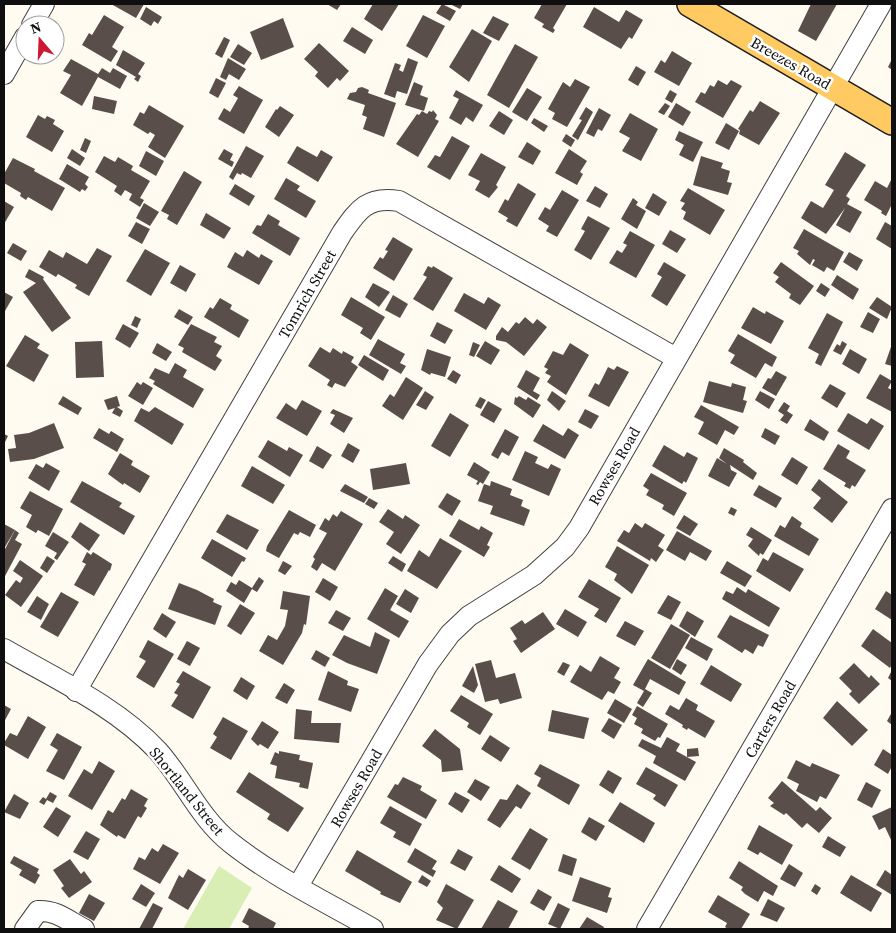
<svg xmlns="http://www.w3.org/2000/svg" width="896" height="933" font-family="'Source Serif 4',serif">
  <style>
    .green { fill: #d8eeb5 }
    .building { fill: #594e4a }
    .lines { fill: none; stroke-linecap: round; stroke-linejoin: round }
    .minor-casing { stroke: #424242; stroke-width: 22 }
    .major-casing { stroke: #202020; stroke-width: 28 }
    .minor { stroke: #fff; stroke-width: 20 }
    .major { stroke: #ffca61; stroke-width: 25 }
    .labels { text-anchor: middle; dominant-baseline: central; stroke-width: 5; stroke-linejoin: round; paint-order: stroke }
    .street-label { font-size: 15px; fill: #0f0f0f; stroke: #fff }
  </style>
  <rect width="100%" height="100%" fill="#fffbf1"/>
  <!-- green -->
  <polygon class="green" points="219,866 252,888 229,929 183,929"/>
  <!-- building -->
  <g class="building">
    <polygon points="111,4 144,4 136,18"/>
    <polygon points="327,4 341,4 337,10"/>
    <polygon points="373,4 399,4 382,31 364,19"/>
    <polygon points="442,4 456,11 450,21 436,13"/>
    <polygon points="450,4 463,4 460,9"/>
    <polygon points="542,4 567,4 553,28 555,30 553,33 542,27 544,24 534,18"/>
    <polygon points="811,4 837,4 816,41 798,31"/>
    <polygon points="146,7 162,17 158,24 154,21 151,26 140,19"/>
    <polygon points="594,7 619,22 626,10 643,20 632,39 629,37 621,49 583,27"/>
    <polygon points="104,15 124,27 112,47 118,51 111,62 82,45 89,33 92,35"/>
    <polygon points="423,15 445,26 427,58 406,46"/>
    <polygon points="493,16 509,24 499,41 483,33"/>
    <polygon points="283,18 294,47 261,60 250,32"/>
    <polygon points="352,27 373,40 365,54 343,41"/>
    <polygon points="472,29 492,41 469,82 449,67"/>
    <polygon points="224,37 230,40 222,58 215,54"/>
    <polygon points="319,43 349,71 340,81 337,78 328,88 315,76 318,72 304,59"/>
    <polygon points="238,44 252,53 244,65 230,57"/>
    <polygon points="515,44 538,57 509,108 487,95"/>
    <polygon points="123,50 145,63 138,74 141,76 138,82 134,79 136,77 116,65"/>
    <polygon points="672,51 692,63 679,86 654,72 661,60 665,63"/>
    <polygon points="228,58 246,69 239,80 229,74 226,80 220,77"/>
    <polygon points="408,58 418,62 407,94 397,91 395,98 384,94 395,63 401,65 399,70 403,72"/>
    <polygon points="71,59 98,74 102,68 110,73 113,68 127,76 120,89 98,77 82,106 60,93 71,75 63,71"/>
    <polygon points="892,59 892,70 888,67"/>
    <polygon points="636,66 646,72 638,86 628,80"/>
    <polygon points="216,78 226,83 218,98 209,93"/>
    <polygon points="575,79 590,87 567,127 552,119 555,113 548,109 563,82 570,87"/>
    <polygon points="718,80 727,85 731,80 742,86 723,118 695,102 701,92 705,94 710,85 714,87"/>
    <polygon points="414,82 423,86 420,95 428,98 424,111 405,105"/>
    <polygon points="239,86 263,100 244,134 218,119 224,108 230,112 238,98 233,95"/>
    <polygon points="362,87 369,90 368,93 396,103 384,137 363,129 367,117 362,115 365,105 347,99 350,93 356,92 358,88"/>
    <polygon points="527,88 542,97 527,121 512,112"/>
    <polygon points="456,90 483,105 473,122 466,117 461,125 449,118 459,99 453,96"/>
    <polygon points="670,90 677,94 672,103 665,99"/>
    <polygon points="94,96 117,101 114,114 92,109"/>
    <polygon points="760,101 780,113 759,145 739,134 740,130 738,129 750,110 753,112"/>
    <polygon points="665,103 670,106 664,115 658,112"/>
    <polygon points="676,103 691,112 683,126 668,117"/>
    <polygon points="149,105 184,126 165,158 148,147 155,135 150,132 148,134 133,125 140,112 144,114"/>
    <polygon points="280,106 294,115 279,137 265,127 276,109 277,110"/>
    <polygon points="586,107 593,112 578,140 572,136 582,120 579,119"/>
    <polygon points="599,108 611,115 602,131 598,129 594,137 586,133"/>
    <polygon points="433,110 437,115 435,119 439,121 418,157 396,144 417,114 419,115 422,111 427,114 429,111 432,112"/>
    <polygon points="499,111 513,120 504,135 489,126"/>
    <polygon points="630,113 658,129 641,161 622,151 630,138 619,132"/>
    <polygon points="38,115 45,119 47,116 55,120 53,124 64,131 52,152 26,137"/>
    <polygon points="534,118 548,126 544,132 531,123"/>
    <polygon points="726,123 739,131 729,150 715,143"/>
    <polygon points="679,131 703,142 693,162 679,155 684,145 675,140"/>
    <polygon points="566,134 575,140 571,147 562,141"/>
    <polygon points="452,136 470,146 450,180 427,167 435,155 440,157"/>
    <polygon points="85,138 91,141 86,153 80,150"/>
    <polygon points="527,142 541,151 533,165 518,157"/>
    <polygon points="246,146 264,156 251,178 242,173 241,175 237,173 233,180 229,177"/>
    <polygon points="297,146 317,157 321,150 333,157 318,182 287,163"/>
    <polygon points="72,149 85,158 80,166 67,158"/>
    <polygon points="224,149 233,154 230,160 234,162 232,167 218,159"/>
    <polygon points="569,149 587,161 580,172 583,174 577,185 555,173"/>
    <polygon points="146,151 164,161 156,176 139,166"/>
    <polygon points="845,152 866,165 846,196 850,199 847,204 862,212 850,233 836,225 845,208 826,234 801,218 811,201 823,208 834,190 825,185"/>
    <polygon points="481,153 506,167 496,185 498,187 489,198 475,190 480,181 468,175"/>
    <polygon points="104,156 115,162 118,157 133,166 131,170 150,181 140,198 144,200 140,207 129,200 132,194 125,190 121,196 114,191 117,186 95,172"/>
    <polygon points="701,156 723,163 721,168 730,171 727,182 732,183 728,195 693,185"/>
    <polygon points="13,158 35,169 34,171 65,188 52,211 28,197 26,200 20,196 21,193 4,183 4,174"/>
    <polygon points="67,164 89,177 85,184 88,187 85,191 82,189 80,192 59,179"/>
    <polygon points="184,171 202,182 177,225 167,219 169,215 161,211"/>
    <polygon points="286,178 300,186 297,190 316,201 306,218 274,199"/>
    <polygon points="892,178 892,204 886,216 881,213 882,211 864,200 875,181 887,188"/>
    <polygon points="518,183 536,194 517,227 506,221 508,218 498,212 505,199 508,201"/>
    <polygon points="235,184 255,196 249,206 229,194"/>
    <polygon points="595,186 608,194 600,208 586,201"/>
    <polygon points="688,188 725,210 710,235 683,219 686,212 681,209 685,203 680,201"/>
    <polygon points="562,190 579,200 557,237 546,231 549,226 538,219 545,207 550,210"/>
    <polygon points="653,193 667,202 659,216 645,208"/>
    <polygon points="633,198 638,202 636,205 646,211 637,229 621,219"/>
    <polygon points="4,201 14,207 4,224"/>
    <polygon points="144,203 159,212 150,226 136,218"/>
    <polygon points="206,213 231,228 224,239 200,225"/>
    <polygon points="268,214 280,221 278,225 300,238 290,256 252,233 257,225 261,226"/>
    <polygon points="588,216 610,228 591,260 574,250 585,231 581,229"/>
    <polygon points="136,222 150,229 142,244 128,236"/>
    <polygon points="885,222 892,226 892,249 876,239"/>
    <polygon points="804,229 844,252 834,271 827,267 824,272 812,265 815,260 813,259 810,265 797,254 799,251 793,248"/>
    <polygon points="670,230 686,239 677,253 662,244"/>
    <polygon points="630,231 655,245 636,278 609,263 617,250 622,253 627,245 623,243"/>
    <polygon points="393,237 413,249 394,281 373,268 380,257 383,259 388,251 385,250"/>
    <polygon points="13,243 27,251 21,261 7,253"/>
    <polygon points="97,248 112,256 89,296 75,288 77,285 58,274 56,277 39,267 49,250 63,258 66,252 87,264"/>
    <polygon points="145,249 170,263 151,296 126,281"/>
    <polygon points="247,250 259,258 261,254 273,261 259,285 227,267 235,252 243,257"/>
    <polygon points="849,252 863,260 857,271 843,262"/>
    <polygon points="664,262 686,275 667,306 651,296 662,277 657,274"/>
    <polygon points="781,262 814,286 800,305 789,298 791,294 775,282 779,277 773,273"/>
    <polygon points="180,265 196,274 186,292 170,283"/>
    <polygon points="428,266 432,268 433,266 453,278 433,311 413,299 427,277 423,275"/>
    <polygon points="29,269 44,277 43,279 71,318 52,332 23,292 36,283 25,277"/>
    <polygon points="837,275 859,289 853,300 831,285"/>
    <polygon points="373,283 390,292 379,307 365,297"/>
    <polygon points="821,283 830,289 825,297 816,291"/>
    <polygon points="4,292 13,297 5,311 4,310"/>
    <polygon points="464,293 484,304 488,297 501,305 486,330 454,311"/>
    <polygon points="393,295 408,304 400,318 385,310"/>
    <polygon points="351,297 385,317 371,340 360,333 363,328 341,315"/>
    <polygon points="877,297 892,307 887,319 869,308"/>
    <polygon points="220,298 232,305 230,309 249,320 239,338 204,317 210,307 213,309"/>
    <polygon points="753,307 765,314 766,311 784,321 771,344 741,328"/>
    <polygon points="179,309 193,317 188,325 174,317"/>
    <polygon points="868,312 880,319 873,333 860,327"/>
    <polygon points="827,313 843,322 821,366 815,363 819,354 808,348"/>
    <polygon points="135,316 141,319 137,328 131,325"/>
    <polygon points="525,317 533,324 537,319 547,327 524,356 506,342 496,340 496,336 502,327 508,332 516,322 519,324"/>
    <polygon points="437,322 453,330 445,344 430,336"/>
    <polygon points="123,324 139,333 130,348 115,339"/>
    <polygon points="191,324 217,337 214,342 222,346 216,356 222,360 215,371 182,352 184,348 178,345"/>
    <polygon points="738,334 777,357 772,367 765,363 756,378 730,363 735,355 728,351"/>
    <polygon points="25,335 40,344 37,348 49,355 34,382 6,366"/>
    <polygon points="378,339 405,354 400,363 406,366 401,374 369,355"/>
    <polygon points="102,341 104,377 76,378 75,342"/>
    <polygon points="485,341 500,350 491,365 476,356"/>
    <polygon points="842,341 847,344 841,355 833,351 837,344 840,346"/>
    <polygon points="473,342 480,345 474,357 469,355"/>
    <polygon points="157,343 172,352 166,361 152,353"/>
    <polygon points="570,343 589,355 566,395 547,382 551,376 545,373 548,369 544,367 553,351 563,355"/>
    <polygon points="892,344 892,366 885,364"/>
    <polygon points="320,347 330,353 333,348 342,354 343,351 354,357 351,362 358,367 345,387 335,383 332,388 327,385 330,380 308,366"/>
    <polygon points="427,349 451,357 445,377 431,373 430,375 421,370"/>
    <polygon points="850,349 867,359 859,374 842,364"/>
    <polygon points="364,355 389,370 383,381 358,365"/>
    <polygon points="175,363 187,370 183,377 204,389 193,408 153,384 155,381 149,378 155,368 169,374"/>
    <polygon points="617,366 629,372 609,407 588,396 595,383 599,385 608,367 614,370"/>
    <polygon points="453,370 461,375 456,384 447,379"/>
    <polygon points="526,370 540,378 533,391 540,395 537,400 517,387"/>
    <polygon points="776,371 787,377 776,396 762,388 768,378 771,379"/>
    <polygon points="880,374 892,381 888,388 892,390 892,412 866,398"/>
    <polygon points="406,377 423,388 403,420 382,406 390,394 394,397"/>
    <polygon points="709,381 731,387 732,383 746,387 743,400 747,401 743,413 703,402"/>
    <polygon points="137,382 141,385 143,382 153,388 143,405 128,396"/>
    <polygon points="830,384 846,393 837,408 821,398"/>
    <polygon points="425,391 434,397 426,410 416,405"/>
    <polygon points="552,391 566,401 559,411 547,400"/>
    <polygon points="760,391 775,399 769,409 755,400"/>
    <polygon points="63,396 82,408 78,415 58,404"/>
    <polygon points="117,396 120,406 117,407 123,411 120,417 112,413 115,408 108,410 104,400"/>
    <polygon points="519,396 526,400 528,397 541,405 533,418 514,404 515,397 517,398"/>
    <polygon points="480,397 486,400 481,409 475,406"/>
    <polygon points="302,400 322,411 307,436 276,418 286,403 296,410"/>
    <polygon points="488,401 502,409 494,423 480,415"/>
    <polygon points="784,402 790,406 787,411 793,415 787,424 780,420 784,415 778,411"/>
    <polygon points="701,405 739,427 734,435 725,430 717,445 698,434 704,422 694,417"/>
    <polygon points="155,407 184,424 172,445 134,421 141,408 149,412"/>
    <polygon points="333,409 353,418 344,433 330,424 335,415 330,413"/>
    <polygon points="585,409 599,416 591,429 578,422"/>
    <polygon points="450,413 469,425 450,457 431,446"/>
    <polygon points="848,413 867,424 871,418 884,426 869,450 837,431"/>
    <polygon points="810,419 829,432 824,441 804,430"/>
    <polygon points="54,423 64,448 34,459 10,462 8,449 16,448 14,435 29,433"/>
    <polygon points="543,424 563,436 568,428 579,435 565,459 533,441"/>
    <polygon points="99,428 109,434 111,431 124,439 117,452 93,438"/>
    <polygon points="765,428 780,436 775,445 761,437"/>
    <polygon points="505,429 519,437 509,456 502,452 498,459 491,455"/>
    <polygon points="4,434 8,436 4,444"/>
    <polygon points="268,440 287,451 289,447 303,455 290,477 258,457"/>
    <polygon points="348,443 360,450 353,463 341,456"/>
    <polygon points="838,444 850,451 846,458 866,470 855,487 852,485 850,489 844,486 846,483 823,469"/>
    <polygon points="664,445 684,457 687,452 698,458 686,483 684,481 682,484 652,466"/>
    <polygon points="317,446 332,455 323,469 309,461"/>
    <polygon points="724,448 744,460 743,462 757,473 753,480 730,465 731,470 737,473 729,487 708,476 717,458 727,464 719,458"/>
    <polygon points="525,451 538,457 535,463 548,469 551,464 561,469 549,496 512,480"/>
    <polygon points="120,453 133,461 131,465 150,476 140,493 124,483 123,485 108,474"/>
    <polygon points="792,457 808,467 797,485 781,475"/>
    <polygon points="474,462 490,472 483,484 480,482 478,485 476,484 478,481 467,475"/>
    <polygon points="46,463 60,471 49,491 28,478 36,464 43,468"/>
    <polygon points="406,463 410,484 373,490 370,469"/>
    <polygon points="252,466 285,485 273,504 241,486"/>
    <polygon points="651,473 687,493 674,516 662,509 664,505 646,495 649,490 643,486"/>
    <polygon points="819,479 848,502 832,523 813,508 821,498 811,490"/>
    <polygon points="82,481 122,503 119,507 135,516 124,535 70,502"/>
    <polygon points="491,481 512,489 510,495 523,500 521,506 530,510 524,526 490,514 493,506 478,501 484,484 490,486"/>
    <polygon points="345,484 368,497 364,503 340,491"/>
    <polygon points="759,485 782,498 776,508 753,495"/>
    <polygon points="30,491 63,509 49,536 38,530 36,533 26,527 32,515 20,508"/>
    <polygon points="447,493 461,501 452,516 438,507"/>
    <polygon points="369,498 378,503 374,509 365,504"/>
    <polygon points="731,507 737,510 734,516 728,513"/>
    <polygon points="388,509 403,519 405,515 420,525 401,554 386,544 394,532 379,522"/>
    <polygon points="289,510 316,525 310,537 300,532 298,535 294,533 279,558 266,551 267,546"/>
    <polygon points="341,511 363,524 335,571 322,563 317,571 311,567 315,559 313,557 327,533 319,529 325,518 329,521 333,514 337,517"/>
    <polygon points="227,514 259,530 247,550 216,532"/>
    <polygon points="684,515 698,524 690,536 676,528"/>
    <polygon points="792,516 802,523 800,527 819,539 809,556 774,536 780,525 785,528"/>
    <polygon points="459,519 479,530 481,526 493,533 487,545 490,547 484,557 449,536"/>
    <polygon points="80,522 100,535 89,551 71,537"/>
    <polygon points="635,523 642,528 645,523 665,535 658,546 664,550 656,562 651,558 650,561 617,541 624,530 629,533"/>
    <polygon points="4,524 15,530 5,547 4,546"/>
    <polygon points="751,527 772,540 763,555 760,553 759,556 748,546 753,539 746,535"/>
    <polygon points="15,530 19,533 15,540 22,544 4,578 4,551"/>
    <polygon points="677,531 712,551 706,561 690,552 685,561 666,550"/>
    <polygon points="53,532 69,542 57,560 54,558 57,553 45,546"/>
    <polygon points="440,538 462,551 437,589 407,571 419,550 429,557"/>
    <polygon points="212,539 246,558 244,562 242,561 232,577 201,558"/>
    <polygon points="617,546 649,565 632,594 614,580 617,574 605,567"/>
    <polygon points="87,552 91,555 93,552 112,564 110,571 109,570 94,596 74,585 86,564 82,562"/>
    <polygon points="773,552 804,569 790,592 756,571 763,558 768,561"/>
    <polygon points="47,556 55,561 47,573 40,568"/>
    <polygon points="393,556 406,564 402,572 388,563"/>
    <polygon points="20,560 43,576 21,607 5,595 16,580 20,583 23,578 13,571"/>
    <polygon points="283,561 292,566 285,575 278,571"/>
    <polygon points="727,561 752,576 745,587 720,573"/>
    <polygon points="259,577 264,581 257,592 252,589 244,603 226,591 231,582 236,585 239,580 252,588"/>
    <polygon points="323,578 338,587 330,601 315,592"/>
    <polygon points="589,579 621,598 606,623 594,616 599,609 578,597"/>
    <polygon points="179,583 197,590 214,599 213,602 222,606 215,625 168,609"/>
    <polygon points="737,587 746,593 748,589 780,608 769,627 722,599 726,591 733,594"/>
    <polygon points="385,588 398,596 390,610 409,621 399,638 367,619"/>
    <polygon points="405,589 419,598 411,613 396,604"/>
    <polygon points="283,591 310,596 306,625 304,624 302,633 283,665 259,651 268,635 277,640 285,626 288,610 280,609"/>
    <polygon points="886,591 892,595 892,620 875,609"/>
    <polygon points="61,592 79,602 58,637 40,627"/>
    <polygon points="668,595 681,602 671,620 657,613"/>
    <polygon points="37,596 49,604 41,620 27,612"/>
    <polygon points="240,604 255,613 241,635 227,626"/>
    <polygon points="565,609 587,622 578,637 556,624"/>
    <polygon points="336,610 351,618 343,631 328,623"/>
    <polygon points="687,611 704,621 695,637 679,626"/>
    <polygon points="543,612 555,629 521,653 513,641 517,639 510,628 522,620 525,624"/>
    <polygon points="162,613 176,622 166,638 153,629"/>
    <polygon points="730,615 769,635 763,647 758,645 753,654 745,649 742,653 717,637"/>
    <polygon points="625,621 644,631 635,646 616,636"/>
    <polygon points="671,624 690,635 670,669 651,658"/>
    <polygon points="873,629 892,643 892,664 890,668 861,646"/>
    <polygon points="375,632 390,640 377,674 347,663 332,655 344,635 370,647"/>
    <polygon points="691,637 713,649 707,661 685,648"/>
    <polygon points="148,640 174,654 154,688 136,677 146,661 139,657"/>
    <polygon points="187,641 200,648 190,666 177,659"/>
    <polygon points="316,650 330,658 325,667 311,659"/>
    <polygon points="600,656 620,668 614,678 621,682 614,694 608,691 602,700 570,682 580,665 591,672"/>
    <polygon points="648,659 686,682 679,695 650,679 645,689 652,693 643,707 637,703 644,691 633,685"/>
    <polygon points="677,659 687,665 681,675 672,669"/>
    <polygon points="491,660 496,678 515,673 522,698 500,704 498,699 485,702 475,664"/>
    <polygon points="563,662 570,665 564,676 557,672"/>
    <polygon points="854,663 869,678 871,675 880,684 859,704 849,694 852,691 839,678"/>
    <polygon points="711,665 742,684 731,702 700,684"/>
    <polygon points="473,666 478,685 474,693 462,686"/>
    <polygon points="892,670 892,681 888,678"/>
    <polygon points="183,671 211,687 193,719 171,706 178,695 174,693 180,684 176,682"/>
    <polygon points="328,671 348,681 347,685 359,689 351,712 318,700"/>
    <polygon points="241,677 255,686 247,700 233,691"/>
    <polygon points="284,683 295,690 287,704 275,698"/>
    <polygon points="461,695 493,714 480,735 467,727 469,723 450,711"/>
    <polygon points="686,698 698,705 696,710 715,721 705,738 688,728 687,730 682,727 683,725 665,714 670,705 679,710"/>
    <polygon points="615,699 632,709 624,723 607,713"/>
    <polygon points="837,701 868,730 852,746 823,718"/>
    <polygon points="4,705 11,709 4,722"/>
    <polygon points="637,706 668,724 660,738 658,737 655,741 641,733 643,729 634,724 637,718 632,715"/>
    <polygon points="296,709 312,711 311,723 341,723 339,743 294,739"/>
    <polygon points="552,710 589,718 584,739 548,731"/>
    <polygon points="892,712 892,725 887,721"/>
    <polygon points="28,716 46,727 28,759 4,745 4,743 10,733 17,736"/>
    <polygon points="223,717 248,731 231,760 210,748 217,737 213,734"/>
    <polygon points="609,718 622,725 614,739 601,731"/>
    <polygon points="262,721 279,732 268,749 260,744 258,746 251,739"/>
    <polygon points="435,729 460,749 463,770 442,772 441,760 422,746"/>
    <polygon points="57,733 82,747 64,780 46,771 58,750 50,745"/>
    <polygon points="490,735 510,748 501,762 481,749"/>
    <polygon points="667,737 680,744 676,751 696,762 685,781 653,763 656,756 638,746 642,739 661,748"/>
    <polygon points="698,748 699,756 687,757 687,749"/>
    <polygon points="883,749 892,755 892,766 888,774 874,765"/>
    <polygon points="279,751 300,755 299,760 313,763 308,789 299,787 300,783 275,778 277,766 270,764 275,752 279,754"/>
    <polygon points="796,760 810,767 812,763 840,775 826,799 820,796 817,802 796,791 799,784 787,778"/>
    <polygon points="99,761 115,771 92,810 68,796 84,769 92,774"/>
    <polygon points="540,764 580,785 569,805 537,786 541,778 534,774"/>
    <polygon points="646,767 678,785 665,807 653,799 656,795 636,784"/>
    <polygon points="608,770 622,778 613,794 599,785"/>
    <polygon points="249,772 304,808 288,832 267,819 270,814 236,792"/>
    <polygon points="403,777 422,786 420,790 437,800 426,819 387,797 395,784 398,785"/>
    <polygon points="475,779 490,787 481,801 467,792"/>
    <polygon points="782,781 816,811 820,807 832,818 819,833 807,823 802,828 786,813 784,815 770,806 774,803 768,798"/>
    <polygon points="866,782 881,790 872,808 857,800"/>
    <polygon points="517,784 531,793 521,809 516,806 500,828 487,820 500,799 507,800"/>
    <polygon points="131,789 148,799 144,806 147,808 141,818 138,816 125,839 118,835 117,837 100,825 108,810 113,813 122,798 125,800"/>
    <polygon points="50,792 57,796 53,803 47,800 44,805 39,802 43,797 46,799"/>
    <polygon points="455,792 470,800 462,813 448,804"/>
    <polygon points="14,794 29,803 20,819 4,812"/>
    <polygon points="620,802 655,823 644,843 608,821"/>
    <polygon points="390,806 422,824 410,846 393,837 396,832 380,823"/>
    <polygon points="56,807 71,816 58,837 43,827"/>
    <polygon points="892,807 892,842 885,827 879,830 872,816"/>
    <polygon points="589,817 605,826 596,841 581,832"/>
    <polygon points="759,825 793,845 782,865 760,852 758,855 747,849"/>
    <polygon points="530,828 548,839 530,870 511,859"/>
    <polygon points="86,831 100,839 88,860 73,852"/>
    <polygon points="828,836 846,847 840,857 822,847"/>
    <polygon points="163,844 179,853 160,884 133,869 139,857 145,860 152,848 158,852"/>
    <polygon points="415,848 437,861 432,869 436,871 433,877 407,862"/>
    <polygon points="458,849 473,857 465,871 450,863"/>
    <polygon points="357,850 412,882 400,903 380,894 381,892 345,871"/>
    <polygon points="563,854 577,859 572,876 558,871"/>
    <polygon points="14,856 39,869 37,873 40,875 35,884 19,875 22,870 10,863"/>
    <polygon points="70,859 81,874 84,871 92,882 69,898 61,888 64,886 53,870"/>
    <polygon points="739,861 778,886 773,896 764,891 758,902 745,894 741,890 743,887 729,878"/>
    <polygon points="789,864 803,873 795,887 780,879"/>
    <polygon points="499,865 521,879 512,893 490,880"/>
    <polygon points="188,869 206,880 188,910 168,898 179,875 183,878"/>
    <polygon points="885,870 892,875 892,895 876,885"/>
    <polygon points="422,875 431,881 427,887 418,882"/>
    <polygon points="851,875 882,893 871,912 840,893"/>
    <polygon points="580,877 611,888 608,897 612,898 607,913 572,901"/>
    <polygon points="141,884 155,893 146,907 132,899"/>
    <polygon points="446,884 474,900 457,929 436,920 443,908 437,902"/>
    <polygon points="815,884 821,888 817,895 811,891"/>
    <polygon points="538,889 552,897 544,911 530,903"/>
    <polygon points="89,894 105,903 94,921 79,913"/>
    <polygon points="718,895 750,914 741,929 728,929 725,927 727,923 708,912"/>
    <polygon points="768,899 785,908 777,922 760,915"/>
    <polygon points="498,900 518,911 508,929 481,929"/>
    <polygon points="153,903 163,908 152,929 139,929"/>
    <polygon points="558,903 570,909 560,929 548,924"/>
    <polygon points="249,908 276,923 273,929 248,929 249,926 242,922"/>
    <polygon points="587,917 604,927 603,929 579,929"/>
  </g>
  <g class="lines">
    <!-- minor casing -->
    <g class="minor-casing">
      <g id="minor">
        <polyline points="32,25 44,4"/>
        <polyline points="4,74 25,37"/>
        <path d="M 4,649 C 56,679 117,707 158,751 C 184,780 200,819 231,843 C 274,877 326,902 373,929"/>
        <path d="M 76,691 L 342,233 C 358,210 367,196 399,201 L 676,358"/>
        <polyline points="298,886 428,664 450,634 469,616 534,575 565,547 579,528 881,4"/>
        <path d="M 25,929 L 38,911 C 57,910 68,921 84,929"/>
        <polyline points="647,929 892,509"/>
      </g>
    </g>
    <!-- major casing -->
    <g class="major-casing">
      <polyline id="major" points="690,4 892,122"/>
    </g>
    <!-- minor -->
    <use href="#minor" class="minor"/>
    <!-- major -->
    <use href="#major" class="major"/>
  </g>
  <g class="labels">
    <!-- street labels -->
    <g class="street-label">
      <text transform="translate(791 63) rotate(30)">Breezes Road</text>
      <text transform="translate(307 294) rotate(-60)">Tomrich Street</text>
      <text transform="translate(614 466) rotate(-60)">Rowses Road</text>
      <text transform="translate(770 719) rotate(-60)">Carters Road</text>
      <text transform="translate(356 788) rotate(-60)">Rowses Road</text>
      <text transform="translate(187 791) rotate(51)">Shortland Street</text>
    </g>
  </g>
  <!-- border -->
  <rect width="896" height="933" fill="none" stroke="#0f0f0f" stroke-width="10"/>
  <!-- north arrow -->
  <g transform="translate(40 40) rotate(341)"><circle r="24" fill="#ffffff" stroke="#9f9f9f"/>
  <path d="M0-4L9 19L0 12L-9 19Z" fill="#ce1731"/>
  <text y="-8" font-size="14" font-weight="bold" text-anchor="middle" fill="#0f0f0f">N</text>
  </g>
</svg>
